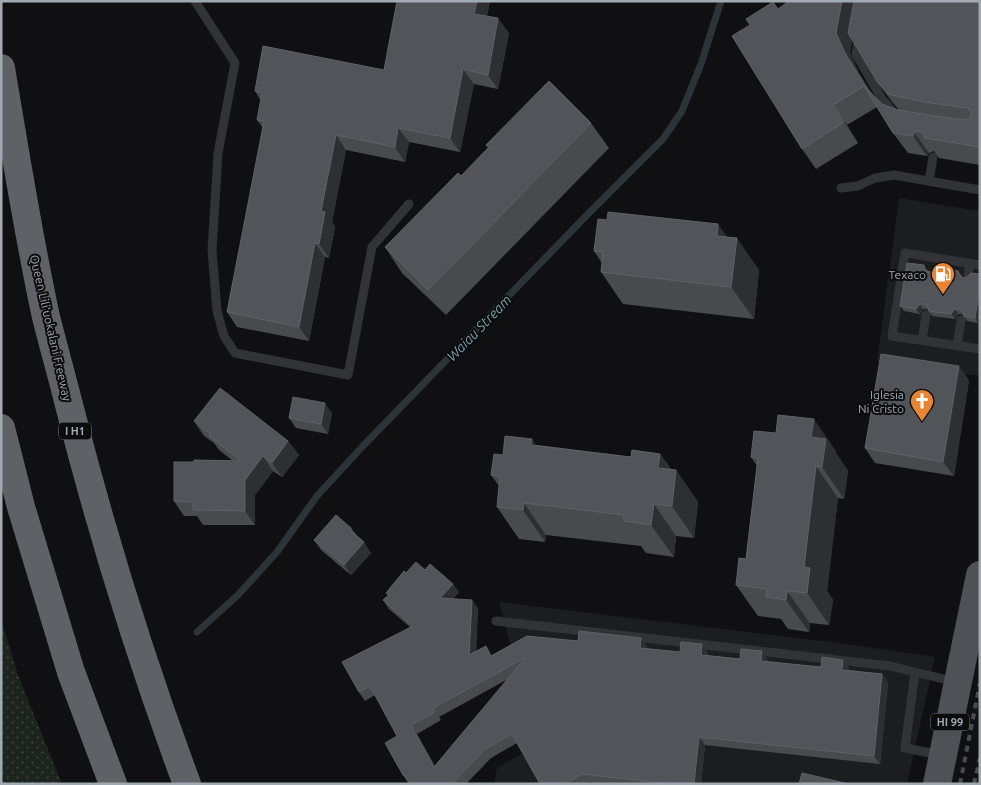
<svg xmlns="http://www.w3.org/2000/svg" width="981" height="785" font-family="Ubuntu,sans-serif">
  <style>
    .built { fill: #1c1d1e }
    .grass { fill: url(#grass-dots) }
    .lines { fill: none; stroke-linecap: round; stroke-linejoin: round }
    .stream { stroke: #2b3539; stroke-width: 7 }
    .lane { stroke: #323336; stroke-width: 9 }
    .primary { stroke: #4e5155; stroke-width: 28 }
    .highway { stroke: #5e6267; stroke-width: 28 }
    .rail { stroke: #494c4f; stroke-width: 4; stroke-dasharray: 6 5; stroke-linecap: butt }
    .wall { fill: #484b4e; fill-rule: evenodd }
    .shaded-wall { fill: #2d2f32 }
    .building { fill: #515559; stroke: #5e6367; fill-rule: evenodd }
    .labels { text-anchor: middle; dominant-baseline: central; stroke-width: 4; stroke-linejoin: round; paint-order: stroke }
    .shield { fill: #0b0c0c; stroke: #757b80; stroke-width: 1 }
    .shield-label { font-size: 11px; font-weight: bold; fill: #a2aab1 }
    .poi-label { font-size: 12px; fill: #a2aab1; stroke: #0b0c0c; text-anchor: end }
    .street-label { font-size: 12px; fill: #a2aab1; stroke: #0b0c0c }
    .water-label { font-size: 14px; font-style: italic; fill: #7b9eab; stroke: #0b0c0c }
  </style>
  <defs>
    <pattern id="grass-dots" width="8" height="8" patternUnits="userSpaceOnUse" patternTransform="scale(1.25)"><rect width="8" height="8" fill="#1d241d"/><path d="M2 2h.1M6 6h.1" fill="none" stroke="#3b413b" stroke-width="1.8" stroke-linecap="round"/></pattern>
  </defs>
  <rect width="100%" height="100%" fill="#101012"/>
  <!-- built -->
  <g class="built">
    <polygon points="899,198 980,211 980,376 877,362"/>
    <polygon points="499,602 839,643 935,657 907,784 494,784 497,768 560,731 512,651"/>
  </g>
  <!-- grass -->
  <polygon class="grass" points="1,619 18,675 62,784 1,784"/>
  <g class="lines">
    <!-- stream -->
    <polyline class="stream" points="197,632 238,595 277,552 317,496 362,447 588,214 663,139 682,111 701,64 721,1"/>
    <!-- lane -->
    <g class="lane">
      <polyline points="195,1 235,63 218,153 212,250 217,311 224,336 235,353 348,375 372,247 409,204"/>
      <polyline points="859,36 856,54 882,99 896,115"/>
      <polyline points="929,181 933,157"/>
      <polyline points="841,188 858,186 875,178 894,175 980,190"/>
      <polyline points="980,265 905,253 892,336 980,349"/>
      <polyline points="968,277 970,263"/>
      <polyline points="922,340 926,315"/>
      <polyline points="957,346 961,320"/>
      <polyline points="496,621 890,666 956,682"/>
      <polyline points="915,673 905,748 940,755"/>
    </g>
    <!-- primary -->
    <polyline class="primary" points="937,784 980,575"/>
    <!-- highway -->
    <g class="highway">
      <path d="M 1,68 C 15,151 28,234 46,317 C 53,345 61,373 68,401 C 101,531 140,658 187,784"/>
      <polyline points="1,428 21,507 71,672 113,784"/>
    </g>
    <!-- rail -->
    <g class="rail">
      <polyline points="960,784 980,683"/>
      <polyline points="974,784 980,758"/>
    </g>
  </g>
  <!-- wall -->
  <g class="wall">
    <polygon points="397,1 490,1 487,16 509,33 498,89 474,84 460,152 409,142 405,162 346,150 332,222 335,227 329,258 325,257 309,341 237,327 227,312 263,128 257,120 261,101 255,91 384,70"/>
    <path d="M 980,1 L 980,165 L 939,158 L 934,151 L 929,153 L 927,156 L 908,153 L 893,133 L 877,107 L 847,125 L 858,143 L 816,169 L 802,149 L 750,25 L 773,2 L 778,9 ZM 852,39 L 878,83 L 893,103 L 899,110 L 882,104 L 873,95 L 859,73 L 850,53 Z"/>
    <polygon points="591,123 609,148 446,315 402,273 385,247 461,176 488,148 486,145"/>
    <polygon points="727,237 759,270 754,319 623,304 601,272 602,263 594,251"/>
    <polygon points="928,271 929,272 958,271 962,276 978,323 967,321 962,314 958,314 955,319 932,316 927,309 923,309 920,314 904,311 900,306"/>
    <polygon points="969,380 954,476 875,463 865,448"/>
    <polygon points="332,413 328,434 296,428 289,418"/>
    <polygon points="194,421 288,441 299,455 282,477 273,471 255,495 255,525 203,525 197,516 184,516 174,501 194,462 233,461 219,450 214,443 204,436"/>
    <polygon points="537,445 631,457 660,454 671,469 676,470 698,502 694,538 676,536 674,557 646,553 641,546 546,535 545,542 519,539 497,507 499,486 491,475 503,455"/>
    <polygon points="836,451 836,453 848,471 844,499 838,498 827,591 833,600 829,625 810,623 809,632 788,629 781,619 758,616 736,585 746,559 757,466 751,457"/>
    <polygon points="351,528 371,553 351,575 321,550 314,540"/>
    <path d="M 425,570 L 459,592 L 453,599 L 478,608 L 476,652 L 492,656 L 578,641 L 641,638 L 647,647 L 647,649 L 680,652 L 702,644 L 708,653 L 707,655 L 740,659 L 762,651 L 768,660 L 768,662 L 821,667 L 843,660 L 849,668 L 849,670 L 882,674 L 888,683 L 880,764 L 705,745 L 701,784 L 600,784 L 588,782 L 586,784 L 540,784 L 517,743 L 491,758 L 466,784 L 409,784 L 403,775 L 397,736 L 375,695 L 365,701 L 359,692 L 410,627 L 389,609 L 383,600 L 388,595 L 386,593 L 406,573 ZM 508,679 L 435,766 L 417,734 L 441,720 L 439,717 Z"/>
  </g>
  <!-- shaded-wall -->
  <g class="shaded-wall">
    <polygon points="477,1 490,1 484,28 474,14"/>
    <polygon points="842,1 860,1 850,53 859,73 883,111 868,90 845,53 836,33"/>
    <polygon points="498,18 509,33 498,89 488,75"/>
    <polygon points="463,69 474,84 460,152 450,138"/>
    <polygon points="833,105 847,125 858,143 844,122"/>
    <polygon points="398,128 409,142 405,162 395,147"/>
    <polygon points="914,132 929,153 927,156 913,136"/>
    <polygon points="336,135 346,150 332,222 335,227 329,258 319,244 321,211"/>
    <polygon points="718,224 736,250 737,238 759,270 754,319 731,287 717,236"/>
    <polygon points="315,243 325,257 309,341 299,327"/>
    <polygon points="980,286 980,313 978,323 975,318"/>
    <polygon points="920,304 923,309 920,314 916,309"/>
    <polygon points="955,309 958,314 955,319 951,314"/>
    <polygon points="959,366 969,380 954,476 943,462"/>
    <polygon points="325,403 332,413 328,434 321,424"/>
    <polygon points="814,419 836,451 836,453 848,471 844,499 822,467 811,437"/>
    <polygon points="532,439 554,471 531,445"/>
    <polygon points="288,441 299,455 282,477 272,463"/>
    <polygon points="660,454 675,476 676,470 698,502 694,538 672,506 658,468"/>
    <polygon points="263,456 273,471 255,495 255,525 245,511 245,480"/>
    <polygon points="816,466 838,498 827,591 833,600 829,625 807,593 804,567"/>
    <polygon points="524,503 546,535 545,542 523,510"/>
    <polygon points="654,504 676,536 674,557 651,525"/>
    <polygon points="364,542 371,553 351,575 344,565"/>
    <polygon points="453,584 459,592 446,607 440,598"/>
    <polygon points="787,591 810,623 809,632 786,600"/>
    <polygon points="472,600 478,608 475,664 469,655"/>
    <polygon points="641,638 647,647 646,657 640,648"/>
    <polygon points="702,644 708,653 707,663 701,655"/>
    <polygon points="762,651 768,660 767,670 761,661"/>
    <polygon points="843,660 849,668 848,678 842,670"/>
    <polygon points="882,674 888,683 880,764 874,756"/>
    <polygon points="411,725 417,734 440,775 434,767"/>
    <polygon points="699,737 705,745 701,784 694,784"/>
  </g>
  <!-- building -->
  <g class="building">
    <polygon points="397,1 477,1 474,14 498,18 488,75 463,69 450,138 398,128 395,147 336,135 321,211 325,212 319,244 315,243 299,327 227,312 264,121 257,120 262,93 255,91 263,46 384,70"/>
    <polygon points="789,1 842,1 836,33 845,53 868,90 882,104 898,110 935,116 965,120 971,117 971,111 967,108 924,102 892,95 888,94 878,83 848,33 854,1 980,1 980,147 925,138 923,132 919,131 914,132 913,136 893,133 864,86 833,105 844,122 802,149 732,36 750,25 746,19 773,2 778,9"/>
    <polygon points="549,81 591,123 428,290 385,247 458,173 461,176 489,147 486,145"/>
    <polygon points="608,212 718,224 717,236 737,238 731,287 601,272 603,252 594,251 598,219 607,220"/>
    <polygon points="907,263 924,265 925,269 929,272 933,271 936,267 958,271 959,275 963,278 967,277 971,273 980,274 980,286 975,318 964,316 963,312 959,309 955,309 951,314 929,311 928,307 924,304 920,304 916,309 900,306"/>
    <polygon points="881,354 959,366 943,462 865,448"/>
    <polygon points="220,388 288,441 272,463 263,456 245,480 245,511 193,510 193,502 174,501 174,462 194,462 194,460 241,461 209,436 210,434 194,421"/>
    <polygon points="293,397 325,403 321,424 289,418"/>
    <polygon points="778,415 814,419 811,437 826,439 822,467 816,466 804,567 810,568 807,593 787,591 786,600 766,597 767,589 736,585 739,558 746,559 758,458 751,457 754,431 776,433"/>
    <polygon points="505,436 532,439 531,445 631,457 632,450 660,454 658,468 676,470 672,506 654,504 651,525 624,521 624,515 524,503 523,510 497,507 500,476 491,475 494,454 503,455"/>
    <polygon points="336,515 351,528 350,530 364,542 344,565 314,540"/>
    <path d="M 416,562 L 425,570 L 430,564 L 453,584 L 440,598 L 472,600 L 469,655 L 486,646 L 491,656 L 527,636 L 578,641 L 579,631 L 641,638 L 640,648 L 680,652 L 681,642 L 702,644 L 701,655 L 740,659 L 741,649 L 762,651 L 761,661 L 821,667 L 822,657 L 843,660 L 842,670 L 882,674 L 874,756 L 699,737 L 694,784 L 671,784 L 582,774 L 565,784 L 540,784 L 512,734 L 485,749 L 452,784 L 412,784 L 403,775 L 385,743 L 397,736 L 370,686 L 359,692 L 342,662 L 413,626 L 383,600 L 389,595 L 386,593 L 404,571 L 406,573 ZM 526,657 L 434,767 L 411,725 L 435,712 L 433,708 Z"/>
    <polygon points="802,773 845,783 799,784"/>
  </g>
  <!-- icons -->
  <defs>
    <g id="fuel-pin" transform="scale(1.25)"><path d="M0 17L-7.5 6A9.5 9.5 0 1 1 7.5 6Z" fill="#e68634" stroke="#0b0c0c"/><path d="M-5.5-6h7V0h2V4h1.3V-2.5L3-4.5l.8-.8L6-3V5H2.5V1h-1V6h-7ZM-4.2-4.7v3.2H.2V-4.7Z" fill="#fff"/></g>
    <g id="church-pin" transform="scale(1.25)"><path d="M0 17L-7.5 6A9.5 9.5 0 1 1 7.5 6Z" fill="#e68634" stroke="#0b0c0c"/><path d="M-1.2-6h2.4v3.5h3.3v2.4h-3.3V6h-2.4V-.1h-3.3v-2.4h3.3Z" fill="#fff"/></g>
  </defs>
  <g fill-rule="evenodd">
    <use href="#fuel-pin" x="943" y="274"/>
    <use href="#church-pin" x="922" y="401"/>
  </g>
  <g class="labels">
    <!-- shield labels -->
    <g class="shield">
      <rect x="59" y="422.5" width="32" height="17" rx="4"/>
      <rect x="931" y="713.5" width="38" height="17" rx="4"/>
    </g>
    <g class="shield-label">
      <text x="75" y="431">I H1</text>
      <text x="950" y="722">HI 99</text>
    </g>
    <!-- poi labels -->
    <g class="poi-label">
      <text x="926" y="274">Texaco</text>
      <text x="904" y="394">Iglesia<tspan x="904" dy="14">Ni Cristo</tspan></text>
    </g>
    <!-- street labels -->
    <g class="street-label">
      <text transform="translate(51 328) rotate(77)">Queen Liliʻuokalani Freeway</text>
    </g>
    <!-- water labels -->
    <g class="water-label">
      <text transform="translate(479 328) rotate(-46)">Waiau Stream</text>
    </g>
  </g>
  <!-- border -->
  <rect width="981" height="785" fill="none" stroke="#a2aab1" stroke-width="5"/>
</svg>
